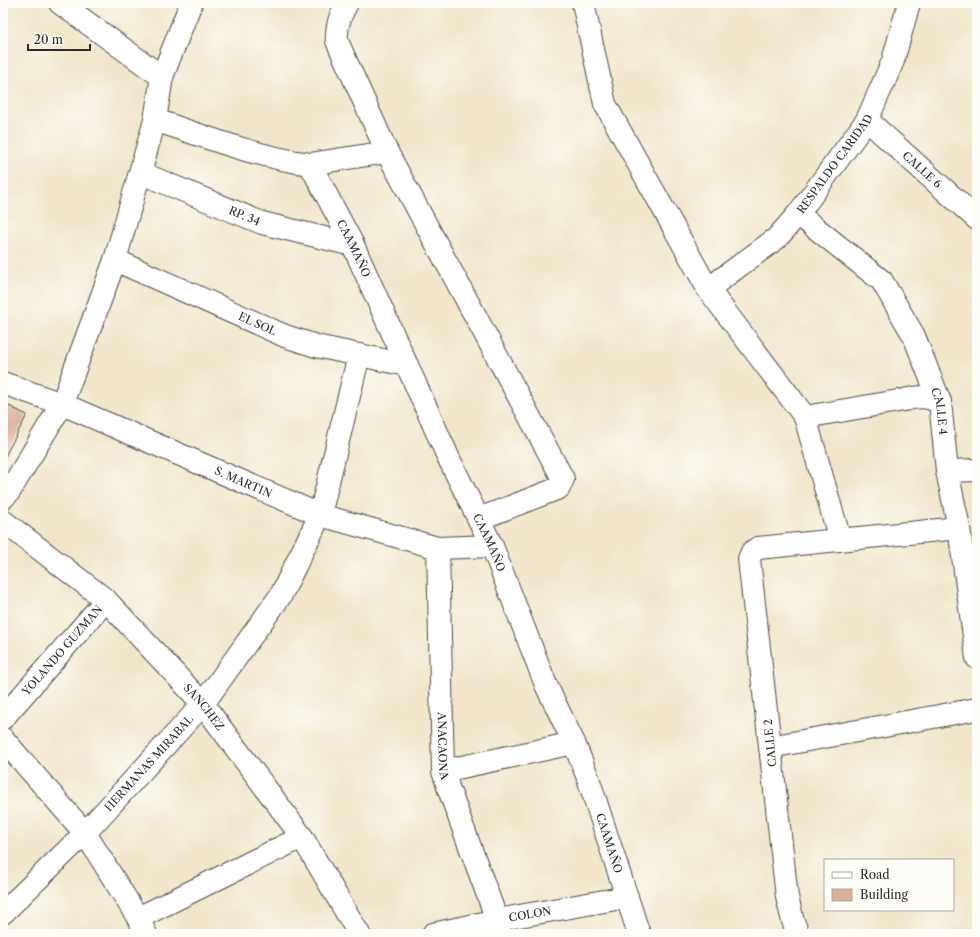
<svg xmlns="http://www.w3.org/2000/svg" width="980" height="937" font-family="'Libre Caslon Text',serif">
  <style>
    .building { fill: #dbb098 }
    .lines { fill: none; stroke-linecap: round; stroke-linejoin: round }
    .street-casing { stroke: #494743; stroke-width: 24 }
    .street { stroke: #fff; stroke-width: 22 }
    .labels { text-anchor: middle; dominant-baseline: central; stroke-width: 3; stroke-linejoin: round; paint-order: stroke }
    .street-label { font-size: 11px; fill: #2b2b2b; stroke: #fdfcf7 }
  </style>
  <rect width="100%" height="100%" fill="#fdfcf7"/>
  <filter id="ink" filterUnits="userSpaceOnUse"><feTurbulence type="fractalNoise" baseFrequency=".025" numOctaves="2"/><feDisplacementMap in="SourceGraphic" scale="8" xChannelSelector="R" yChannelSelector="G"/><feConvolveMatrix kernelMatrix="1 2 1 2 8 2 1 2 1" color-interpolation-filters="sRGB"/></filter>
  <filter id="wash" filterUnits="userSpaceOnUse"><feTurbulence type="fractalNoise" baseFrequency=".012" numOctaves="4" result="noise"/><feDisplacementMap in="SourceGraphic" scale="16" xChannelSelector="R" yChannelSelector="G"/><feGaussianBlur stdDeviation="0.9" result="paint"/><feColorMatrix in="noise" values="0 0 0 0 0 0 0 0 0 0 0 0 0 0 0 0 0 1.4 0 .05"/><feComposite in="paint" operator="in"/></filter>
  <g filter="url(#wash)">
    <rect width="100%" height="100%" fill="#f1e6cb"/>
    <g id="blocks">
      <!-- building -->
      <polygon class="building" points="3,403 27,415 3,460"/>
    </g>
  </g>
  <g filter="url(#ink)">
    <use href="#blocks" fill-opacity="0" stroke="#494743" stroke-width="1"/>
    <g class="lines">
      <!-- street casing -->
      <g class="street-casing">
        <g id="street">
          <polyline points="60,3 162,77"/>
          <path d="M 347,3 C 340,16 336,26 337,41 L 387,152 L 563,479 L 559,488 L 479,519"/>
          <polyline points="583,3 605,104 708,289 805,417 840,540"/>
          <path d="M 155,120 C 206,137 257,157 310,164 L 387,152"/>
          <path id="s1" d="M 867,120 L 977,219"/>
          <path id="s2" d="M 310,164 L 353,245 L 449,459 L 492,546 L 546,685 L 574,743 L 588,778 L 639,934"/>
          <path id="s3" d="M 141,173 L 262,223 L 353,245"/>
          <path id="s4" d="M 798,214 L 882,281 L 914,336 L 940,402 L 947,471 L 959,528 L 977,658"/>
          <path id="s5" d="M 115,260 L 285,336 L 316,346 L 407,365"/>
          <path id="s6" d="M 708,289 L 777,238 L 798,214 L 867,120 L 893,61 L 909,3"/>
          <path id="s7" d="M 3,383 L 62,404 L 320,515 L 438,548 L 492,546"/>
          <path d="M 805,417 L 904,400 C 920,396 925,396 940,402"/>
          <polyline points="947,471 977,470"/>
          <polyline points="3,498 9,492 62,404 115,260 155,120 162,77 191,3"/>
          <path id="s8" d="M 3,521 L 106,600 L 203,704 L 302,837 L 359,934"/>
          <path id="s9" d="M 438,548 L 443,771 L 448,787 L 497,920 L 500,934"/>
          <path id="s10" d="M 3,718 L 106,600"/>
          <polyline points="3,739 85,833 138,918 146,934"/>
          <polyline points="770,747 977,709"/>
          <polyline points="443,771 574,743"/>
          <path id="s11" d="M 3,913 L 85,833 L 203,704 L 281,595 L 320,515 L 359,355"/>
          <polyline points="138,918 302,837"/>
          <path id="s12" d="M 433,934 L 497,920 L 627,897"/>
          <polyline points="798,934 793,921 787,897 749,559 752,552 758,548 959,528"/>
        </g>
      </g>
      <!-- street -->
      <use href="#street" class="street"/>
    </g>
  </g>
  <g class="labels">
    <!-- street labels -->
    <g class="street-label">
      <text stroke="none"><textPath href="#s6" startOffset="180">RESPALDO CARIDAD</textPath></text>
      <text stroke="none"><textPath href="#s1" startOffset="74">CALLE 6</textPath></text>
      <text stroke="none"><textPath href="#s3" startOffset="112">RP. 34</textPath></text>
      <text stroke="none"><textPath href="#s2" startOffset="95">CAAMAÑO</textPath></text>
      <text stroke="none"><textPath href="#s5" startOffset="156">EL SOL</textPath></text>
      <text stroke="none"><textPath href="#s4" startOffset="251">CALLE 4</textPath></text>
      <text stroke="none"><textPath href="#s7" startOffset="260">S. MARTIN</textPath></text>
      <text stroke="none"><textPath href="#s2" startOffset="419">CAAMAÑO</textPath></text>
      <text stroke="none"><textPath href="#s10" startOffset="90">YOLANDO GUZMAN</textPath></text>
      <text stroke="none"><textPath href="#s8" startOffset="275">SANCHEZ</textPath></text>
      <text transform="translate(770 743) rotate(-96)">CALLE 2</text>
      <text stroke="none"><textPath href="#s9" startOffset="198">ANACAONA</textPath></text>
      <text stroke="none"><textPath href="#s11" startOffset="209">HERMANAS MIRABAL</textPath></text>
      <text stroke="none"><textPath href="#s2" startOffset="743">CAAMAÑO</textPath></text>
      <text stroke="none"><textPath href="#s12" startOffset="99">COLON</textPath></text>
    </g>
  </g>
  <!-- margin -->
  <rect width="980" height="937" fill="none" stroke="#fdfcf7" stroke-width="16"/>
  <!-- legend -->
  <rect x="824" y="859" width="130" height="52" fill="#fdfcf7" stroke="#a9a8a5"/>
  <rect x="832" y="872" width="20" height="6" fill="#ffffff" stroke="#a9a8a5"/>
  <text x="860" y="879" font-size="12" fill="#2b2b2b">Road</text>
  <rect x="832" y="889" width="20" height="12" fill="#dbb098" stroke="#a9a8a5"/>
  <text x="860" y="899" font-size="12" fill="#2b2b2b">Building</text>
  <!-- scale -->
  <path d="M28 44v6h62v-6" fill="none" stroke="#2b2b2b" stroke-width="2"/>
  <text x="34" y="44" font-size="12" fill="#2b2b2b" stroke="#fdfcf7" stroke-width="3" paint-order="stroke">20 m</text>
</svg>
